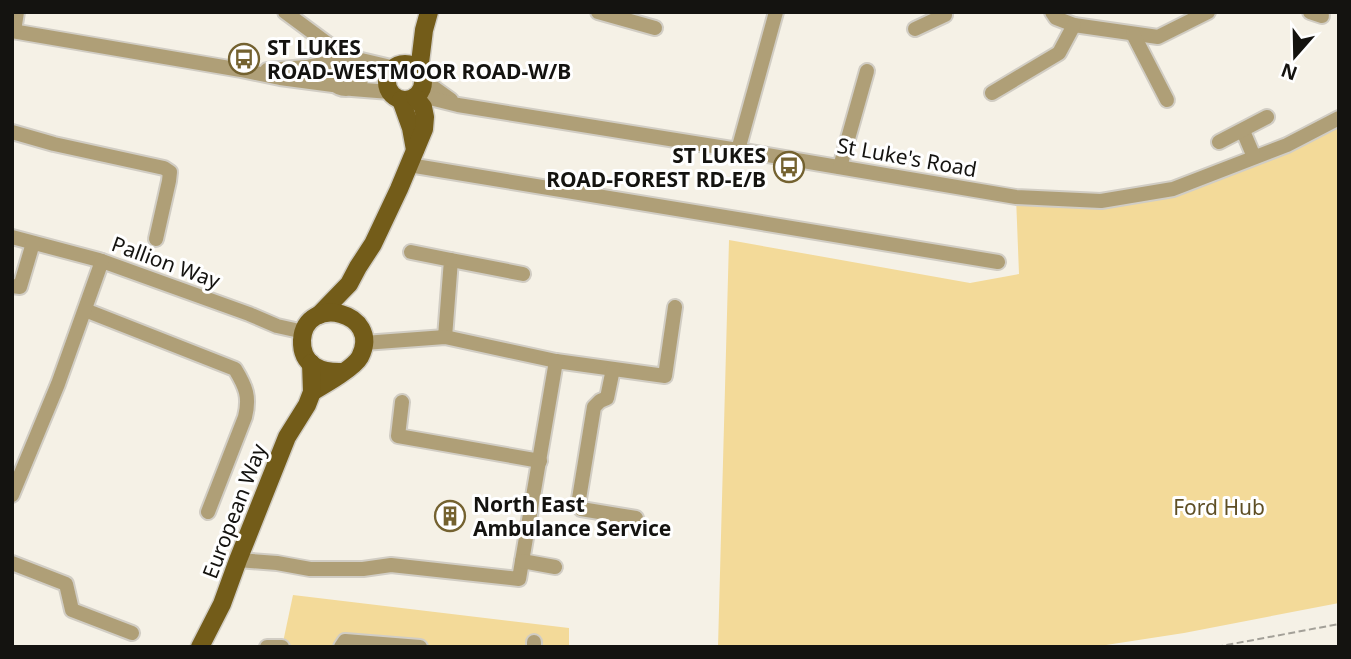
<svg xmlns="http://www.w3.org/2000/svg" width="1351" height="659" font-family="'Noto Sans',sans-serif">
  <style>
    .green { fill: #f3da99 }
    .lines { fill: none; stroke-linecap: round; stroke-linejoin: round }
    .minor-casing { stroke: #d1cdc4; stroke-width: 18 }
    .major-casing { stroke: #d1cdc4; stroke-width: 21 }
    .path { stroke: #a3a098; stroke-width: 2; stroke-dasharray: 7 3.5; stroke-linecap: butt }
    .minor { stroke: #af9f77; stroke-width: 14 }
    .major { stroke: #735c19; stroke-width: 18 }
    .labels { text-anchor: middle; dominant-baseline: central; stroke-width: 6; stroke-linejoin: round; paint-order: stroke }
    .poi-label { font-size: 21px; font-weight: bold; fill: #141310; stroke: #fff; text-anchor: start }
    .street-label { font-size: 21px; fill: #141310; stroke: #fff }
    .park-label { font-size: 21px; fill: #5f4f25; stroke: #fff }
  </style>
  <rect width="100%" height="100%" fill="#f5f1e6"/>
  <!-- green -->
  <g class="green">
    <polygon points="1339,118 1339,603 1184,633 1093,647 718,647 729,240 970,283 1019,274 1016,197 1101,201 1173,189"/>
    <polygon points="293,595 569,628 569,647 282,647"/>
  </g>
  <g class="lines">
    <!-- minor casing -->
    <g class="minor-casing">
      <g id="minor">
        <polyline points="285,12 343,55"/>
        <polyline points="598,12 655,28"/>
        <polyline points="1052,12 1056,18 1074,25 1158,37 1208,12"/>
        <polyline points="1310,12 1322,16"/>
        <polyline points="915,29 945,15 943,12"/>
        <polyline points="12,31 241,70 280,78 333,85"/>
        <polyline points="14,31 17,12"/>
        <polyline points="1133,34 1167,100"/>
        <circle cx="346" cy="72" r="17"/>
        <polyline points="357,59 395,68"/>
        <polyline points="267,70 306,67 332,62"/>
        <polyline points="423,80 451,100"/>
        <polyline points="352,89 390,92"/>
        <polyline points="992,93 1059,53 1074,25"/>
        <polyline points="418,95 458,105 738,150 1016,197 1101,201 1173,189 1287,145 1339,118"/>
        <polyline points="1243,131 1254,157"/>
        <polyline points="12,132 54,144 164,168 170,172 169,181 156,239"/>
        <polyline points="1219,142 1267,117"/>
        <polyline points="738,150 776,12"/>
        <polyline points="409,165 998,262"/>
        <polyline points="840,167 867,71"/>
        <polyline points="12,237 99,260 249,314 277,326 304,332"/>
        <polyline points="411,252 451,260 445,337"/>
        <polyline points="451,260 523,274"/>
        <polyline points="12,286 20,287 33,243"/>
        <path d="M 85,310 L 235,369 C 246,387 250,397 245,417 L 208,512"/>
        <polyline points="364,343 445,337 556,361 665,376 675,307"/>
        <polyline points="613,369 607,398 600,401 594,407 578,505 581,509 636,518"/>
        <polyline points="402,402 398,436 540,461"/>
        <polyline points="12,495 58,384 102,261"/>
        <polyline points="238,560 277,563 310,569 363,569 391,565 519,579 556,361"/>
        <polyline points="522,561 555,567"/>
        <polyline points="12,563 66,584 72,610 132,633"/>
        <polyline points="267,647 282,647"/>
        <polyline points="341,647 345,641 420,647"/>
        <polyline points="534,647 534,642"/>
      </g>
    </g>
    <!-- major casing -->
    <g class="major-casing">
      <g id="major">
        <circle cx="405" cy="82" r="18"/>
        <polyline points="419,71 424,30 429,12"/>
        <polyline points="401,100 411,128 415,150"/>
        <polyline points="319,315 349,284 358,267 373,244 399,189 424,129 425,117 423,107 415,97"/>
        <path d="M 312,392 C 324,385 354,368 360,357 C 383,312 305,293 302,340 C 301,366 322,373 343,372"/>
        <polyline points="200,647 222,604 238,560 287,437 307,405 312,392 311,363"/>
      </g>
    </g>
    <!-- path -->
    <polyline class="path" points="1216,647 1339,624"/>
    <!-- minor -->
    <use href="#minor" class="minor"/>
    <!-- major -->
    <use href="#major" class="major"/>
  </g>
  <!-- icons -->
  <defs>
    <g id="bus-ring" transform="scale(1.575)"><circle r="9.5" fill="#fff" stroke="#746230" stroke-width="1.5"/><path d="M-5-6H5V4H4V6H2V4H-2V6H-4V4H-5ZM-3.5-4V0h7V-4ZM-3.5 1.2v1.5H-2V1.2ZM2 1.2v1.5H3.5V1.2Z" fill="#746230"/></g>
    <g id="building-ring" transform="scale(1.575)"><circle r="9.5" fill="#fff" stroke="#746230" stroke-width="1.5"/><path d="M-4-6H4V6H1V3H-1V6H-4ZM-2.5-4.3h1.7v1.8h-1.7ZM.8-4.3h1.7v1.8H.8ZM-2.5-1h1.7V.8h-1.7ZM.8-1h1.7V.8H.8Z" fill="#746230"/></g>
  </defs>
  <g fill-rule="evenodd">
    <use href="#bus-ring" x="244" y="59"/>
    <use href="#bus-ring" x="789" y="167"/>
    <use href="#building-ring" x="450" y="516"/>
  </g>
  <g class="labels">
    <!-- poi labels -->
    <g class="poi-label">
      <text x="267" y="47">ST LUKES<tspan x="267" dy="24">ROAD-WESTMOOR ROAD-W/B</tspan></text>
      <text x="766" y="155" text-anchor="end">ST LUKES<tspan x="766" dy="24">ROAD-FOREST RD-E/B</tspan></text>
      <text x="473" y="504">North East<tspan x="473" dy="24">Ambulance Service</tspan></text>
    </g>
    <!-- street labels -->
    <g class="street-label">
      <text transform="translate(907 157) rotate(10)">St Luke's Road</text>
      <text transform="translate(166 262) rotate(20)">Pallion Way</text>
      <text transform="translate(234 511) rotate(-69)">European Way</text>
    </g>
    <!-- park labels -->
    <g class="park-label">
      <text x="1219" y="507">Ford Hub</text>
    </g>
  </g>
  <!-- border -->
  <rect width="1351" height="659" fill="none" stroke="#141310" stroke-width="28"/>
  <!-- north arrow -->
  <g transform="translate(1295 56) rotate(200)" stroke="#ffffff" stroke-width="5" paint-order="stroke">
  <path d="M0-5L12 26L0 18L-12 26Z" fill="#141310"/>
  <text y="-10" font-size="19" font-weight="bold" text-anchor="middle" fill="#141310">N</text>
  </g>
</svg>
